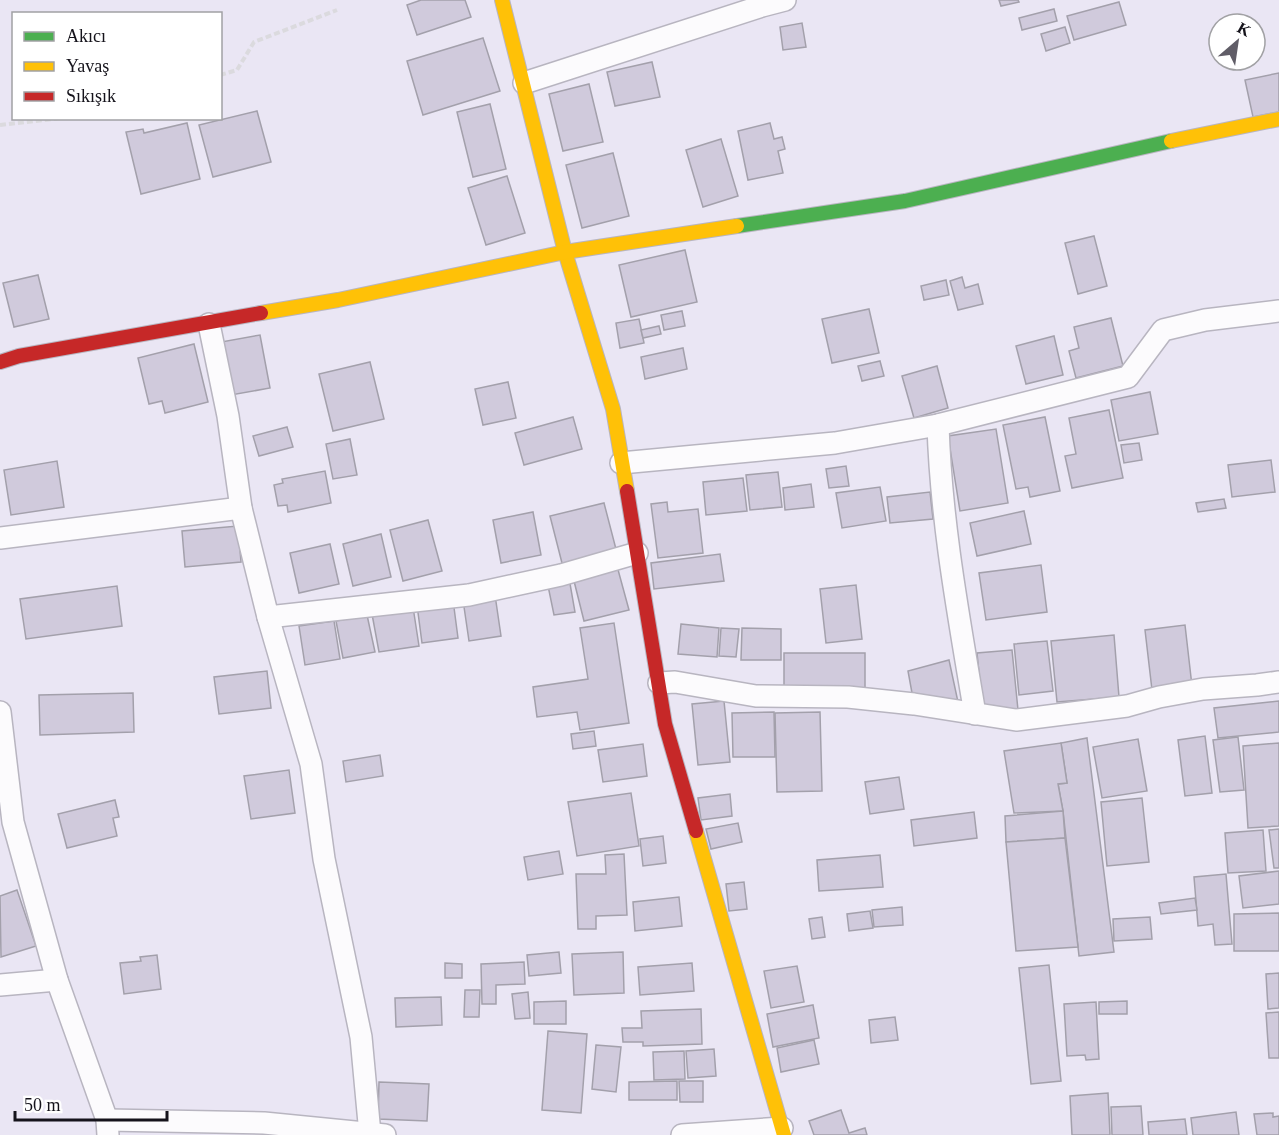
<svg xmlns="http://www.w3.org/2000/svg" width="1279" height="1135" font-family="'Times New Roman',serif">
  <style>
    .building { fill: #d0cadc; stroke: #a3a0ab; stroke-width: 1.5 }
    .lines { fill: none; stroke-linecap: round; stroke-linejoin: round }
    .street-casing { stroke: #b8b5c0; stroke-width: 24 }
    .fast-casing { stroke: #b8b5c0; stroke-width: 16 }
    .slow-casing { stroke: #b8b5c0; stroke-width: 16 }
    .jam-casing { stroke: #b8b5c0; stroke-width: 16 }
    .path { stroke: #dbdade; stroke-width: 4; stroke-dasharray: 6 3; stroke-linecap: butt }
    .street { stroke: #fcfbfd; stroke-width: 21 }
    .fast { stroke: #4caf50; stroke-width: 14 }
    .slow { stroke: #ffc107; stroke-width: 14 }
    .jam { stroke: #c62828; stroke-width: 14 }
  </style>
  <rect width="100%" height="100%" fill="#eae6f4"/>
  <!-- building -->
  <g class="building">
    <polygon points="421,0 465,0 471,17 417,35 407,5"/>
    <polygon points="999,0 1018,0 1019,2 1001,6"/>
    <polygon points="1119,2 1126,25 1074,40 1067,16"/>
    <polygon points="1054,9 1057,21 1022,30 1019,18"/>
    <polygon points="802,23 806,47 783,50 780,27"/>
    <polygon points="1065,27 1070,43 1046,51 1041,34"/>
    <polygon points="483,38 500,91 423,115 407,61"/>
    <polygon points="652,62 660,97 615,106 607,72"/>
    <polygon points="1279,73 1279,112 1253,117 1245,80"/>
    <polygon points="589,84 603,142 563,151 549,94"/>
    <polygon points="490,104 506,169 473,177 457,112"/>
    <polygon points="257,111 271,162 213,177 199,125"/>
    <polygon points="187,123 200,179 141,194 126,132 143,129 144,133"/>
    <polygon points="770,123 774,139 782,137 785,149 778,151 783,173 748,180 738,131"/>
    <polygon points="721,139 738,196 703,207 686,150"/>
    <polygon points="613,153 629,216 582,228 566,165"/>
    <polygon points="507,176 525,233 486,245 468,188"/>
    <polygon points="1094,236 1107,286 1078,294 1065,243"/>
    <polygon points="685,250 697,302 631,317 619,265"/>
    <polygon points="38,275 49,319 14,327 3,283"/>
    <polygon points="962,277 965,288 978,284 983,304 958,310 950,281"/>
    <polygon points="946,280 949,295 924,300 921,286"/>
    <polygon points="869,309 879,353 832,363 822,319"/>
    <polygon points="682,311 685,326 664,330 661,315"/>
    <polygon points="1111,318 1123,366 1076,378 1069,351 1079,348 1074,327"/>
    <polygon points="639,319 644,343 620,348 616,323"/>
    <polygon points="659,326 661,334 643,338 641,330"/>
    <polygon points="260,335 270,388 231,395 221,342"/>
    <polygon points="1054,336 1063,375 1026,384 1016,346"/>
    <polygon points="194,344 208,402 165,413 162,401 149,404 138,358"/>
    <polygon points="683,348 687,369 645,379 641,357"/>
    <polygon points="880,361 884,376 862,381 858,366"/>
    <polygon points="370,362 384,419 333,431 319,374"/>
    <polygon points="937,366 948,408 914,418 902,376"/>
    <polygon points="508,382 516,418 483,425 475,389"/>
    <polygon points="1150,392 1158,434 1119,441 1111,400"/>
    <polygon points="1109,410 1123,478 1072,488 1065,456 1076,454 1069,418"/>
    <polygon points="573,417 582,449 524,465 515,433"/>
    <polygon points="1045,417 1060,491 1030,497 1028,487 1016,489 1003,425"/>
    <polygon points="287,427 293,447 259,456 253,436"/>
    <polygon points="996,429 1008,503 960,511 948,436"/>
    <polygon points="350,439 357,475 333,479 326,444"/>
    <polygon points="1139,443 1142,460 1124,463 1121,445"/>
    <polygon points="1271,460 1275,492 1232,497 1228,465"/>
    <polygon points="57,461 64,507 11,515 4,470"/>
    <polygon points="846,466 849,486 829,488 826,469"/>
    <polygon points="325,471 331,503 288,512 287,505 278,506 274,485 283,483 282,479"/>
    <polygon points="778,472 782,507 750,510 746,475"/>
    <polygon points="743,478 747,511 706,515 703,482"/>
    <polygon points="811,484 814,507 785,510 783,488"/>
    <polygon points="880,487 886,521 842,528 836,493"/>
    <polygon points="930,492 933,519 890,523 887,497"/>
    <polygon points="1224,499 1226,508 1198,512 1196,503"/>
    <polygon points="667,502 668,512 698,509 703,553 658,558 651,504"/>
    <polygon points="604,503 617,553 563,567 550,516"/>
    <polygon points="1024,511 1031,544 977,556 970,523"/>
    <polygon points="533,512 541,555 501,563 493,520"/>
    <polygon points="428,520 442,571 403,581 390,530"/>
    <polygon points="238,526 241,562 185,567 182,531"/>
    <polygon points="381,534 391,577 353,586 343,544"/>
    <polygon points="330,544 339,584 299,593 290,553"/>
    <polygon points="720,554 724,581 654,589 651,563"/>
    <polygon points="1041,565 1047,612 986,620 979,573"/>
    <polygon points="617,566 629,610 584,621 573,577"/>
    <polygon points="569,578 575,612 554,615 547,581"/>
    <polygon points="856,585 862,639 826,643 820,589"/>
    <polygon points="117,586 122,626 26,639 20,599"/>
    <polygon points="495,595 501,636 469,641 463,600"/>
    <polygon points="453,600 458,638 422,643 417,605"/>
    <polygon points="413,607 419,646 379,652 372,614"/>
    <polygon points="367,615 375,652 343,658 336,621"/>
    <polygon points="334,621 340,659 305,665 299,626"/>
    <polygon points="614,623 629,723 580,730 577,712 537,717 533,687 588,679 580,628"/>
    <polygon points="681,624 719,628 717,657 678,654"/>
    <polygon points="1185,625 1192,686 1152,690 1145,630"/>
    <polygon points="721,628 739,629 736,657 719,656"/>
    <polygon points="742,628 781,629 781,660 741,660"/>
    <polygon points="1114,635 1119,697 1057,702 1051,641"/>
    <polygon points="1047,641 1053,691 1019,695 1014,644"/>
    <polygon points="1012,650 1018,710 983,713 977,653"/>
    <polygon points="784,653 865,653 865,690 784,691"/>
    <polygon points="949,660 958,702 914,704 908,671"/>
    <polygon points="267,671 271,708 219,714 214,677"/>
    <polygon points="133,693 134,732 40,735 39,695"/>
    <polygon points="724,701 730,762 698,765 692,704"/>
    <polygon points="1279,701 1279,732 1218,738 1214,708"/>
    <polygon points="774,712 775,757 733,757 732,713"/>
    <polygon points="820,712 822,791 777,792 775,713"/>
    <polygon points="594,731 596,746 573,749 571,734"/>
    <polygon points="1205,736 1212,793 1185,796 1178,740"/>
    <polygon points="1238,737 1244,790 1220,792 1213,740"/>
    <polygon points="1087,738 1114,952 1079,956 1063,811 1058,784 1067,783 1061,743"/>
    <polygon points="1138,739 1147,791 1102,798 1093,747"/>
    <polygon points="1061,743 1067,783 1058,784 1063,811 1014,813 1004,751"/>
    <polygon points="1279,743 1279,826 1248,828 1243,746"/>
    <polygon points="643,744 647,776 603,782 598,750"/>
    <polygon points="380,755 383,776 346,782 343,761"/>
    <polygon points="289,770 295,813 251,819 244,776"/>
    <polygon points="899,777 904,809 870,814 865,782"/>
    <polygon points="631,793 639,846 577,856 568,802"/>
    <polygon points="730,794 732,816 701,820 698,798"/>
    <polygon points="1142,798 1149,862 1107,866 1101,802"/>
    <polygon points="115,800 119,817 113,818 117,836 67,848 58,814"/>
    <polygon points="1063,811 1065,838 1006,842 1005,816"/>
    <polygon points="974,812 977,838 914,846 911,820"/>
    <polygon points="738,823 742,842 711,849 706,829"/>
    <polygon points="1279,829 1279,868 1274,868 1269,830"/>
    <polygon points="1263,830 1266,871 1228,873 1225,833"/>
    <polygon points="663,836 666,863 643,866 640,839"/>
    <polygon points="1065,838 1078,947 1016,951 1006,842"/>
    <polygon points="559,851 563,874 528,880 524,857"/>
    <polygon points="624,854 627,915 596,916 596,929 578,929 576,874 606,874 605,855"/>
    <polygon points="880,855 883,887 819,891 817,860"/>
    <polygon points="1279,871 1279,904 1243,908 1239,876"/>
    <polygon points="1226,874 1232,944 1215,945 1213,924 1198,926 1194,877"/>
    <polygon points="744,882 747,909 729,911 726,884"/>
    <polygon points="17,890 36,946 1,957 0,896"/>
    <polygon points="679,897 682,926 635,931 633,902"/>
    <polygon points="1195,898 1197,910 1161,914 1159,903"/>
    <polygon points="902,907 903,925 874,927 872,910"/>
    <polygon points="870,911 873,928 849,931 847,914"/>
    <polygon points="1279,913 1279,951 1234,951 1234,914"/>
    <polygon points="822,917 825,937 812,939 809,919"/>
    <polygon points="1150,917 1152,939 1114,941 1113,919"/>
    <polygon points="559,952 561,973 529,976 527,955"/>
    <polygon points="623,952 624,993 574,995 572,954"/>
    <polygon points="157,955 161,989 124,994 120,963 141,961 140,957"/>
    <polygon points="524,962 525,984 496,985 496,1004 482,1004 481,964"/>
    <polygon points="445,963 462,964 462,978 445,978"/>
    <polygon points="692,963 694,991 640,995 638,967"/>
    <polygon points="1049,965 1061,1081 1031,1084 1019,968"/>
    <polygon points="797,966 804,1002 771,1008 764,971"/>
    <polygon points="1279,973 1279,1008 1268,1009 1266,974"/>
    <polygon points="465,990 480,990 479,1017 464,1017"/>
    <polygon points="528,992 530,1018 515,1019 512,994"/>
    <polygon points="441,997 442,1025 396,1027 395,998"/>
    <polygon points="566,1001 566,1024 534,1024 534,1002"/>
    <polygon points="1127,1001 1127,1014 1099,1014 1099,1002"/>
    <polygon points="1096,1002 1099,1059 1086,1060 1085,1055 1067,1056 1064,1004"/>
    <polygon points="813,1005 819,1038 773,1047 767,1014"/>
    <polygon points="701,1009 702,1044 643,1046 643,1042 623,1042 622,1028 642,1028 641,1011"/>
    <polygon points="1279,1012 1279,1058 1269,1058 1266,1013"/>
    <polygon points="895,1017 898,1040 871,1043 869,1020"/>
    <polygon points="548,1031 587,1034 581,1113 542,1110"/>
    <polygon points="814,1040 819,1064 781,1072 777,1048"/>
    <polygon points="596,1045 621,1047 616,1092 592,1089"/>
    <polygon points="714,1049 716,1076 688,1078 686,1051"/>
    <polygon points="684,1051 685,1079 654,1080 653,1052"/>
    <polygon points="677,1081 677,1100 629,1100 629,1082"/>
    <polygon points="679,1081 703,1081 703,1102 680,1102"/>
    <polygon points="379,1082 429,1084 427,1121 378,1119"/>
    <polygon points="1108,1093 1110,1135 1072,1135 1070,1096"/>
    <polygon points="1141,1106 1143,1135 1112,1135 1111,1107"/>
    <polygon points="841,1110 849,1133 865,1128 867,1135 814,1135 809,1121"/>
    <polygon points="1236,1112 1239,1135 1193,1135 1191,1118"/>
    <polygon points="1273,1113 1273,1117 1279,1116 1279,1135 1257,1135 1254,1114"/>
    <polygon points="1185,1119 1187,1135 1149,1135 1148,1122"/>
  </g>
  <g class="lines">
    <!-- street casing -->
    <g class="street-casing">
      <g id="street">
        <polyline points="524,83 762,6 785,0"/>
        <polyline points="209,324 228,416 241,508 268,617 311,764 324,859 361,1037 370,1134"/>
        <path d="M 938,425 C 941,523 959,618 975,714"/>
        <polyline points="621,463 835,443 938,425 1128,377 1163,330 1205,320 1279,311"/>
        <polyline points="0,538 241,508"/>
        <polyline points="268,617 469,595 561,575 637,553"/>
        <polyline points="659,683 675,682 756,696 848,697 914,704 1016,720 1127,706 1159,697 1203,689 1257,685 1279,682"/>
        <polyline points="0,712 13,822 57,980 107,1120 108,1135"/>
        <polyline points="0,985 57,980"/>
        <polyline points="107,1120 264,1123 385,1135"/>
        <polyline points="682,1135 782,1128"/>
      </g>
    </g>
    <!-- fast casing -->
    <g class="fast-casing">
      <polyline id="fast" points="737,226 905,201 1171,141"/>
    </g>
    <!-- slow casing -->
    <g class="slow-casing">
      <g id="slow">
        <polyline points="502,0 565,252 613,409 627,491"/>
        <polyline points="1171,141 1279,119"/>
        <polyline points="261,313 338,300 565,252 737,226"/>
        <polyline points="696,831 784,1135"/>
      </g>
    </g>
    <!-- jam casing -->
    <g class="jam-casing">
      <g id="jam">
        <polyline points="0,362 19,356 261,313"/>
        <polyline points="627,491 665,724 696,831"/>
      </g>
    </g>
    <!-- path -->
    <g class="path">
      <polyline points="220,75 237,70 254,42 337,10"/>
      <polyline points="0,125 62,118"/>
    </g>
    <!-- street -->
    <use href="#street" class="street"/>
    <!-- fast -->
    <use href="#fast" class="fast"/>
    <!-- slow -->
    <use href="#slow" class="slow"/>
    <!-- jam -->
    <use href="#jam" class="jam"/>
  </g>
  <!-- legend -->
  <rect x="12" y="12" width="210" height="108" fill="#ffffff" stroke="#a1a1a4" stroke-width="1.5"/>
  <rect x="24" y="32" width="30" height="9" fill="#4caf50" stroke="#a1a1a4" stroke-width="1.5"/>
  <text x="66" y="42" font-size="18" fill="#15131b">Akıcı</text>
  <rect x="24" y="62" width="30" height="9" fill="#ffc107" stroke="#a1a1a4" stroke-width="1.5"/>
  <text x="66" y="72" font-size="18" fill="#15131b">Yavaş</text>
  <rect x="24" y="92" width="30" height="9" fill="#c62828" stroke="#a1a1a4" stroke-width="1.5"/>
  <text x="66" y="102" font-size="18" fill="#15131b">Sıkışık</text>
  <!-- north arrow -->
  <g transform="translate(1237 42) rotate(29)"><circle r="28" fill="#ffffff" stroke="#a1a1a4" stroke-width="1.5"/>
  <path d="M0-4.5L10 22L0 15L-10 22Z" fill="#605d67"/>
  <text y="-9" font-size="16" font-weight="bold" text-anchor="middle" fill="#15131b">K</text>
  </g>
  <!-- scale -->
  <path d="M15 1111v9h152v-9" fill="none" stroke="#15131b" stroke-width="3"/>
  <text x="24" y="1111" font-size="18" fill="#15131b" stroke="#ffffff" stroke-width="4.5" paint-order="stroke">50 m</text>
</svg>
